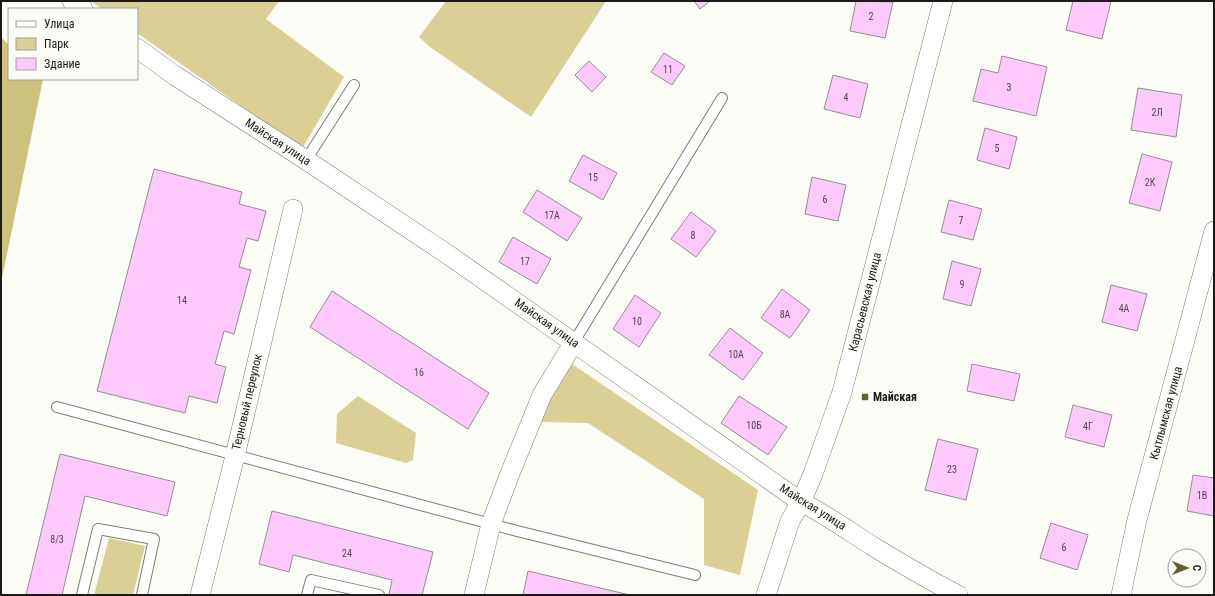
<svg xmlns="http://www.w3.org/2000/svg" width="1215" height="596" font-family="'Roboto Condensed',sans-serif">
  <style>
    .green { fill: #dacf94 }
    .forest { fill: #cdc17c }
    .building { fill: #fec9fd; stroke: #938f92 }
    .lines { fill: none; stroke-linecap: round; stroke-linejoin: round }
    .service-casing { stroke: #7e7e79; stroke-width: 12 }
    .minor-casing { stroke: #7e7e79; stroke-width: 20 }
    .service { stroke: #fff; stroke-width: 10 }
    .minor { stroke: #fff; stroke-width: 19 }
    .poi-dot { fill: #655f2b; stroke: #fcfcf6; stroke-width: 1.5 }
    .labels { text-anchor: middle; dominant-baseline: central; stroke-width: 3; stroke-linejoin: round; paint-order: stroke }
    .number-label { font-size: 10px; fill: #544652 }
    .street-label { font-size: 12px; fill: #1b1a19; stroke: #fcfcf6 }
    .poi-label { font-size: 12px; font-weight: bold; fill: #1b1a19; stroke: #fcfcf6; text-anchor: start }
  </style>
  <rect width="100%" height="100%" fill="#fcfcf6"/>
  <!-- green -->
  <g class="green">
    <polygon points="91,1 279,1 266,19 344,77 302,149 137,33 137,9 102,9"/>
    <polygon points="446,1 606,1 531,117 430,47 419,37"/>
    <polygon points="572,364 758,490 740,575 704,565 704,499 588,423 541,422 540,421 546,405"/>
    <polygon points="358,396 416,433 413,460 406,463 336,443 337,414"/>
    <polygon points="109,538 145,546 133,595 94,595"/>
  </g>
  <!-- forest -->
  <polygon class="forest" points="1,37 9,45 9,79 43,79 1,283"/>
  <!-- building -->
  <g class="building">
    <polygon points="694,1 710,1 700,9"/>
    <polygon points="856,1 893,2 885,38 850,31"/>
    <polygon points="1073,1 1111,1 1102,39 1066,30"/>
    <polygon points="664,53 685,66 672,85 651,72"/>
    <polygon points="1002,56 1047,67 1036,116 973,101 981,69 998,73"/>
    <polygon points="589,61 606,77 592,92 575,75"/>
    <polygon points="833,75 868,84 860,118 824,109"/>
    <polygon points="1138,88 1182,95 1176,137 1131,130"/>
    <polygon points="985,128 1017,137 1009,169 977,160"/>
    <polygon points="1142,154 1172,162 1160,211 1129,203"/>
    <polygon points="583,155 617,173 603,200 569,181"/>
    <polygon points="154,169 242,192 239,204 266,211 258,241 247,238 239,267 251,270 234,334 224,331 215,364 226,367 217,403 189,396 185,413 97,391"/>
    <polygon points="812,177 846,185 838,221 805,214"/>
    <polygon points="537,190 582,218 567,241 523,212"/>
    <polygon points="949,200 982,209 973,240 941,232"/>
    <polygon points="691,212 716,231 696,257 671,239"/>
    <polygon points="513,237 551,259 537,284 499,262"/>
    <polygon points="952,261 981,269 971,306 943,299"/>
    <polygon points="1111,285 1147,294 1137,331 1102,322"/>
    <polygon points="782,289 810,310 790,338 761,318"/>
    <polygon points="332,291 489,393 468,429 310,327"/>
    <polygon points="635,295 661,313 639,347 613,329"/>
    <polygon points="730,328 763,353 743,380 709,355"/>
    <polygon points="972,364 1020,374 1014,401 967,391"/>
    <polygon points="739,396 787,427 768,455 721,423"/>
    <polygon points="1073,405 1112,415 1104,447 1065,437"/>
    <polygon points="938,439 978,449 966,500 925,490"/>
    <polygon points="60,454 175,482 167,516 85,496 62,595 26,595"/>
    <polygon points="1193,475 1214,478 1214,516 1187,511"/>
    <polygon points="272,511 433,552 422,595 389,595 392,580 293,555 289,572 259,564"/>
    <polygon points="1051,523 1088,535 1077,570 1040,558"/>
    <polygon points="528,571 630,595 523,595"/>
  </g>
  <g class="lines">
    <!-- service casing -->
    <g class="service-casing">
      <g id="service">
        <polyline points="306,160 354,85"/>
        <polyline points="574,342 722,98"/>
        <polyline points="57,407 517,531 695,575"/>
        <polyline points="82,595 98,529 154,539 142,595"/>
        <polyline points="307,595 311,580 379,595"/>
      </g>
    </g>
    <!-- minor casing -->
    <g class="minor-casing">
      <g id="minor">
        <polyline points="72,1 83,9"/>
        <path d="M 137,48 L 174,75 L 306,160 L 450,256 L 801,502 C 827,515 850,532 874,547 C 902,564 929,580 958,595"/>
        <polyline points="200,595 235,456 293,209"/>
        <polyline points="474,595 491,524 509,476 542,395 574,342"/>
        <polyline points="766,595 790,521 801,502 813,474 842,392 943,1"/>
        <polyline points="1121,595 1137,520 1214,231"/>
      </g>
    </g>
    <!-- service -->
    <use href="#service" class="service"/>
    <!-- minor -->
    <use href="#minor" class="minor"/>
  </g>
  <!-- markers -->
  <rect class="poi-dot" x="861" y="393" width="8" height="8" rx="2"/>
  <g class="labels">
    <!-- number labels -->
    <g class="number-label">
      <text x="871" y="16">2</text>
      <text x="668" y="69">11</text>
      <text x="1009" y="87">3</text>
      <text x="846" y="97">4</text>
      <text x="1157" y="112">2Л</text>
      <text x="997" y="148">5</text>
      <text x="593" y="177">15</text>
      <text x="1150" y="182">2К</text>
      <text x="825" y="199">6</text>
      <text x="552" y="215">17А</text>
      <text x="961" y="220">7</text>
      <text x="693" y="235">8</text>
      <text x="525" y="261">17</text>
      <text x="962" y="284">9</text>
      <text x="182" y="300">14</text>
      <text x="1124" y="308">4А</text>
      <text x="785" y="314">8А</text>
      <text x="637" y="321">10</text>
      <text x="736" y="354">10А</text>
      <text x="419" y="372">16</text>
      <text x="754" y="425">10Б</text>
      <text x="1088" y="426">4Г</text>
      <text x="952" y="469">23</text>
      <text x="1202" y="495">1В</text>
      <text x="57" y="539">8/3</text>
      <text x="1064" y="547">6</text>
      <text x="347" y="553">24</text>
    </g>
    <!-- street labels -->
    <g class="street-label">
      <text transform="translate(278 142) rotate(33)">Майская улица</text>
      <text transform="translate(865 302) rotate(-76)">Карасьевская улица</text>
      <text transform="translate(547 323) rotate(35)">Майская улица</text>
      <text transform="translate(247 402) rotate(-77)">Терновый переулок</text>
      <text transform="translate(1166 413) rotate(-75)">Кытлымская улица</text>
      <text transform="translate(813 507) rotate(32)">Майская улица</text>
    </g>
    <!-- poi labels -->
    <g class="poi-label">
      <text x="873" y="397">Майская</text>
    </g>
  </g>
  <!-- border -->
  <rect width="1215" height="596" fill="none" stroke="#1b1a19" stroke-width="4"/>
  <!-- legend -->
  <rect x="8" y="8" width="130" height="72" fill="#fcfcf6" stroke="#a2a29e"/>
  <rect x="16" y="21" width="20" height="6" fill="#ffffff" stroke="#a2a29e"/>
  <text x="44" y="28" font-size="12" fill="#1b1a19">Улица</text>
  <rect x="16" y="38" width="20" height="12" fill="#dacf94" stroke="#a2a29e"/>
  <text x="44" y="48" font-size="12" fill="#1b1a19">Парк</text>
  <rect x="16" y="58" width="20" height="12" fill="#fec9fd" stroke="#a2a29e"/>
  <text x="44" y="68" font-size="12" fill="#1b1a19">Здание</text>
  <!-- north arrow -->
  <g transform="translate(1187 568) rotate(90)"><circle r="19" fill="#fcfcf6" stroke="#a2a29e"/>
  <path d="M0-3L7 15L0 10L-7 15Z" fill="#655f2b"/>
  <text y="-6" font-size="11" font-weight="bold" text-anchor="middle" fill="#1b1a19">С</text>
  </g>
</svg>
